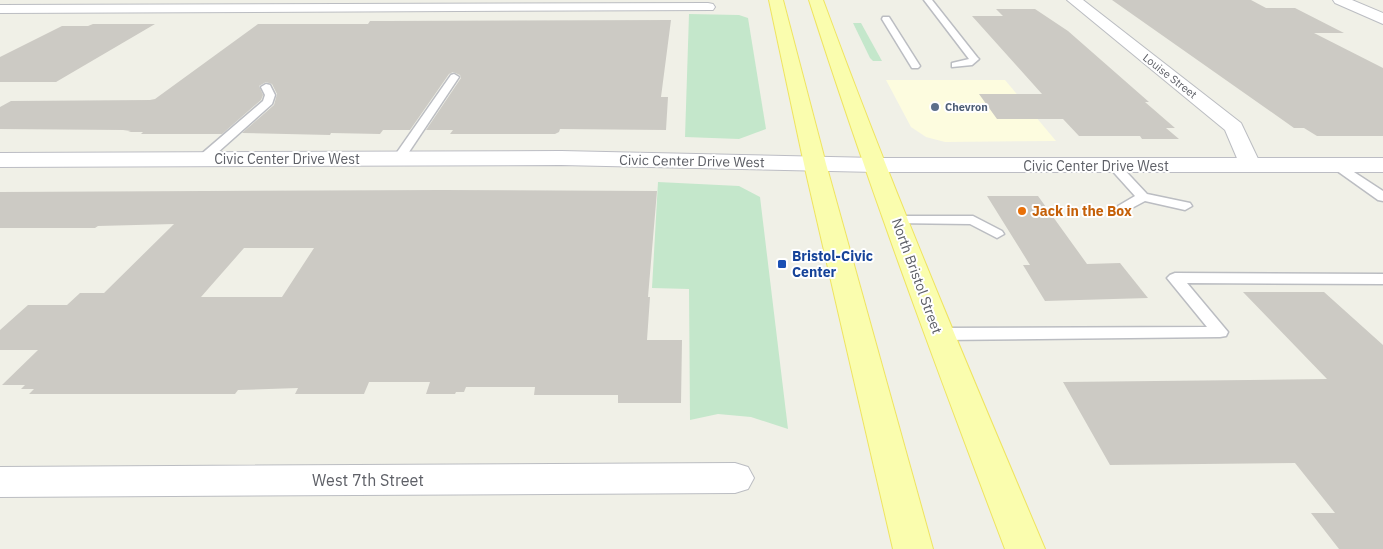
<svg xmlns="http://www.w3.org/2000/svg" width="1383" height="549" font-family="'IBM Plex Sans',sans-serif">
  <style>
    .commercial { fill: #fdfcdf }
    .green { fill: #c4e7cb }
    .building { fill: #cccac4; fill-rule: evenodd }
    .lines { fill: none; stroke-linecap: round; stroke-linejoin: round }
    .service-casing { stroke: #bbbdc2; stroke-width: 3 }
    .minor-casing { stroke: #bbbdc2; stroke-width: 2 }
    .secondary-casing { stroke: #bcbdc4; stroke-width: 2 }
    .primary-casing { stroke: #efe461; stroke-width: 2 }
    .service { fill: #fff; fill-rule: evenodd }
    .minor { fill: #fff; fill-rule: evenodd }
    .secondary { fill: #fff; fill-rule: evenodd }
    .primary { fill: #fafdae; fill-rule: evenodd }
    .service-dot { fill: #5c6f8a; stroke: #fff; stroke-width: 2 }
    .food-dot { fill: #e8710a; stroke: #fff; stroke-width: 2 }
    .transit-dot { fill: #1a4fb4; stroke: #fff; stroke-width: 2 }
    .labels { text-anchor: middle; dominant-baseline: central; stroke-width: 4; stroke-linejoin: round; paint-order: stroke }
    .far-street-label { font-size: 11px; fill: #5e6067; stroke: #fff }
    .far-service-label { font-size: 11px; font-weight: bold; fill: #4e5e75; stroke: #fff; text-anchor: start }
    .street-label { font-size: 14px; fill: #5e6067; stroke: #fff }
    .food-label { font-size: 14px; font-weight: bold; fill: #c56008; stroke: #fff; text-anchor: start }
    .transit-label { font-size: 14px; font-weight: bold; fill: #164399; stroke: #fff; text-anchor: start }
    .near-street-label { font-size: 16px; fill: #5e6067; stroke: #fff }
  </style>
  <rect width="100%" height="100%" fill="#f0f0e7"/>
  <!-- commercial -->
  <polygon class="commercial" points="886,80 1005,80 1056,141 945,142 926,137 911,127"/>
  <!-- green -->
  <g class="green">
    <polygon points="689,14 739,15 748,18 766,129 739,139 685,137"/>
    <polygon points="853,23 861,23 882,61 873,61 870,58"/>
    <polygon points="658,182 739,186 760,197 788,429 751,417 718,414 690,420 689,289 652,288"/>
  </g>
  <!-- building -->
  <g class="building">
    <polygon points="1112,0 1251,0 1266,8 1295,8 1344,33 1314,33 1383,68 1383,136 1317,136 1304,128 1294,128"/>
    <polygon points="996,9 1035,9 1068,31 1149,102 1145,102 1175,128 1166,128 1179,139 1142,139 1140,136 1079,136 1063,119 997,119 979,94 1042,94 972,16 1003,16"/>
    <polygon points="671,20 661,97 668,97 666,130 560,129 559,132 555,134 450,134 453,130 426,130 461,78 460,75 453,72 449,74 410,130 383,130 380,134 331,133 330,135 242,133 274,105 277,94 272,84 266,82 259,86 263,95 261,100 222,134 141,134 143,132 128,132 131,131 123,130 0,129 0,107 11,101 150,100 155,99 258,24 368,24 370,21 387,21"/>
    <polygon points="93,24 155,24 56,82 0,82 0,57 62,26 88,26"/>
    <path d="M 441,190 L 657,191 L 648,297 L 650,297 L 647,340 L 682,340 L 681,403 L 618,403 L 618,395 L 534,395 L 535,387 L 466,387 L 464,392 L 456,392 L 455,394 L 426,394 L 430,382 L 369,382 L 364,394 L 295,394 L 298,388 L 238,390 L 235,394 L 29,394 L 34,389 L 21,389 L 25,385 L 2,385 L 38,350 L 0,350 L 0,330 L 28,305 L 67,305 L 80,293 L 104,293 L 174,224 L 98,226 L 95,228 L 0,228 L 0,192 ZM 244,248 L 314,248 L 282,297 L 201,297 Z"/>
    <polygon points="987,196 1038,196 1087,264 1120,263 1148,298 1045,301 1023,265 1030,265"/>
    <polygon points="1243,292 1324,292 1383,345 1383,549 1339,549 1311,513 1335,513 1295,463 1110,465 1063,382 1327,379"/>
  </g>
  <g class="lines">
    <!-- service casing -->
    <g class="service-casing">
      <g id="service">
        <polygon points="924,0 932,0 977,57 979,59 972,65 952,67 952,63 969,59"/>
        <polygon points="883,17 889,17 920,66 918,68 912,68 882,19"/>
        <polygon points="454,74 459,77 405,158 399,162 395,161 393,158 451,75"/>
        <polygon points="266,84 270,85 275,95 272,104 207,162 199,162 197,159 199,156 263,101 265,95 261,87"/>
        <polygon points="1337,161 1383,191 1383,201 1378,200 1333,168 1331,165 1333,162"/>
        <polygon points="1114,162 1118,163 1147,194 1190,203 1192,206 1185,210 1145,201 1130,209 1120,209 1118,206 1135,196 1108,166"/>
        <polygon points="897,216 973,216 1002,231 1004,234 997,238 970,224 892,223 890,220"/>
        <polygon points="1175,273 1383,274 1383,284 1187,283 1228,332 1226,336 1220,337 939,340 933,338 931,334 933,330 939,328 1207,327 1167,278 1170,275"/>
      </g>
    </g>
    <!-- minor casing -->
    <g class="minor-casing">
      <g id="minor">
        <polygon points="1067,0 1083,0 1241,123 1261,165 1258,170 1250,172 1242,170 1225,130"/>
        <polygon points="1333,0 1352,0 1383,13 1383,24 1335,3"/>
        <polygon points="708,3 713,4 715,7 713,10 0,13 0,5"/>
        <polygon points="735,463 748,467 754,478 748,489 735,493 0,497 0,467"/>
      </g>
    </g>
    <!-- secondary casing -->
    <g class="secondary-casing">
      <polygon id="secondary" points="561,151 876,158 1383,158 1383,172 876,172 561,165 0,167 0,153"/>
    </g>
    <!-- primary casing -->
    <g class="primary-casing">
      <g id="primary">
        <polygon points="769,0 783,0 826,164 933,549 893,549 804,164"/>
        <path d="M 809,0 L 823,0 C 891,186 968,367 1045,549 L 1005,549 C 936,367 868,185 809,0 Z"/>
      </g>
    </g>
    <!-- service -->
    <use href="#service" class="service"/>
    <!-- minor -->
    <use href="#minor" class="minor"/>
    <!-- secondary -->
    <use href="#secondary" class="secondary"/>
    <!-- primary -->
    <use href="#primary" class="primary"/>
  </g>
  <!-- markers -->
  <circle class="service-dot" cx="935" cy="107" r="5"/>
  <circle class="food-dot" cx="1022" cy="211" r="5"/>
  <rect class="transit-dot" x="777" y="259" width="10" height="10" rx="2.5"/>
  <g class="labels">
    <!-- far-street labels -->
    <g class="far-street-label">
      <text transform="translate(1170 76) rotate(38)">Louise Street</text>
    </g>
    <!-- far-service labels -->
    <g class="far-service-label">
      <text x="945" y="107">Chevron</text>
    </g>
    <!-- street labels -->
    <g class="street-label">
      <text x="287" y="159">Civic Center Drive West</text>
      <text transform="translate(692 161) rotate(1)">Civic Center Drive West</text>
      <text x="1096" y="166">Civic Center Drive West</text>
      <text transform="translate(917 276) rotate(70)">North Bristol Street</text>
    </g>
    <!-- food labels -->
    <g class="food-label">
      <text x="1032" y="211">Jack in the Box</text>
    </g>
    <!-- transit labels -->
    <g class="transit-label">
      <text x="792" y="256">Bristol-Civic<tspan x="792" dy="16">Center</tspan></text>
    </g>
    <!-- near-street labels -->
    <g class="near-street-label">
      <text x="368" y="480">West 7th Street</text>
    </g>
  </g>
</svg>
